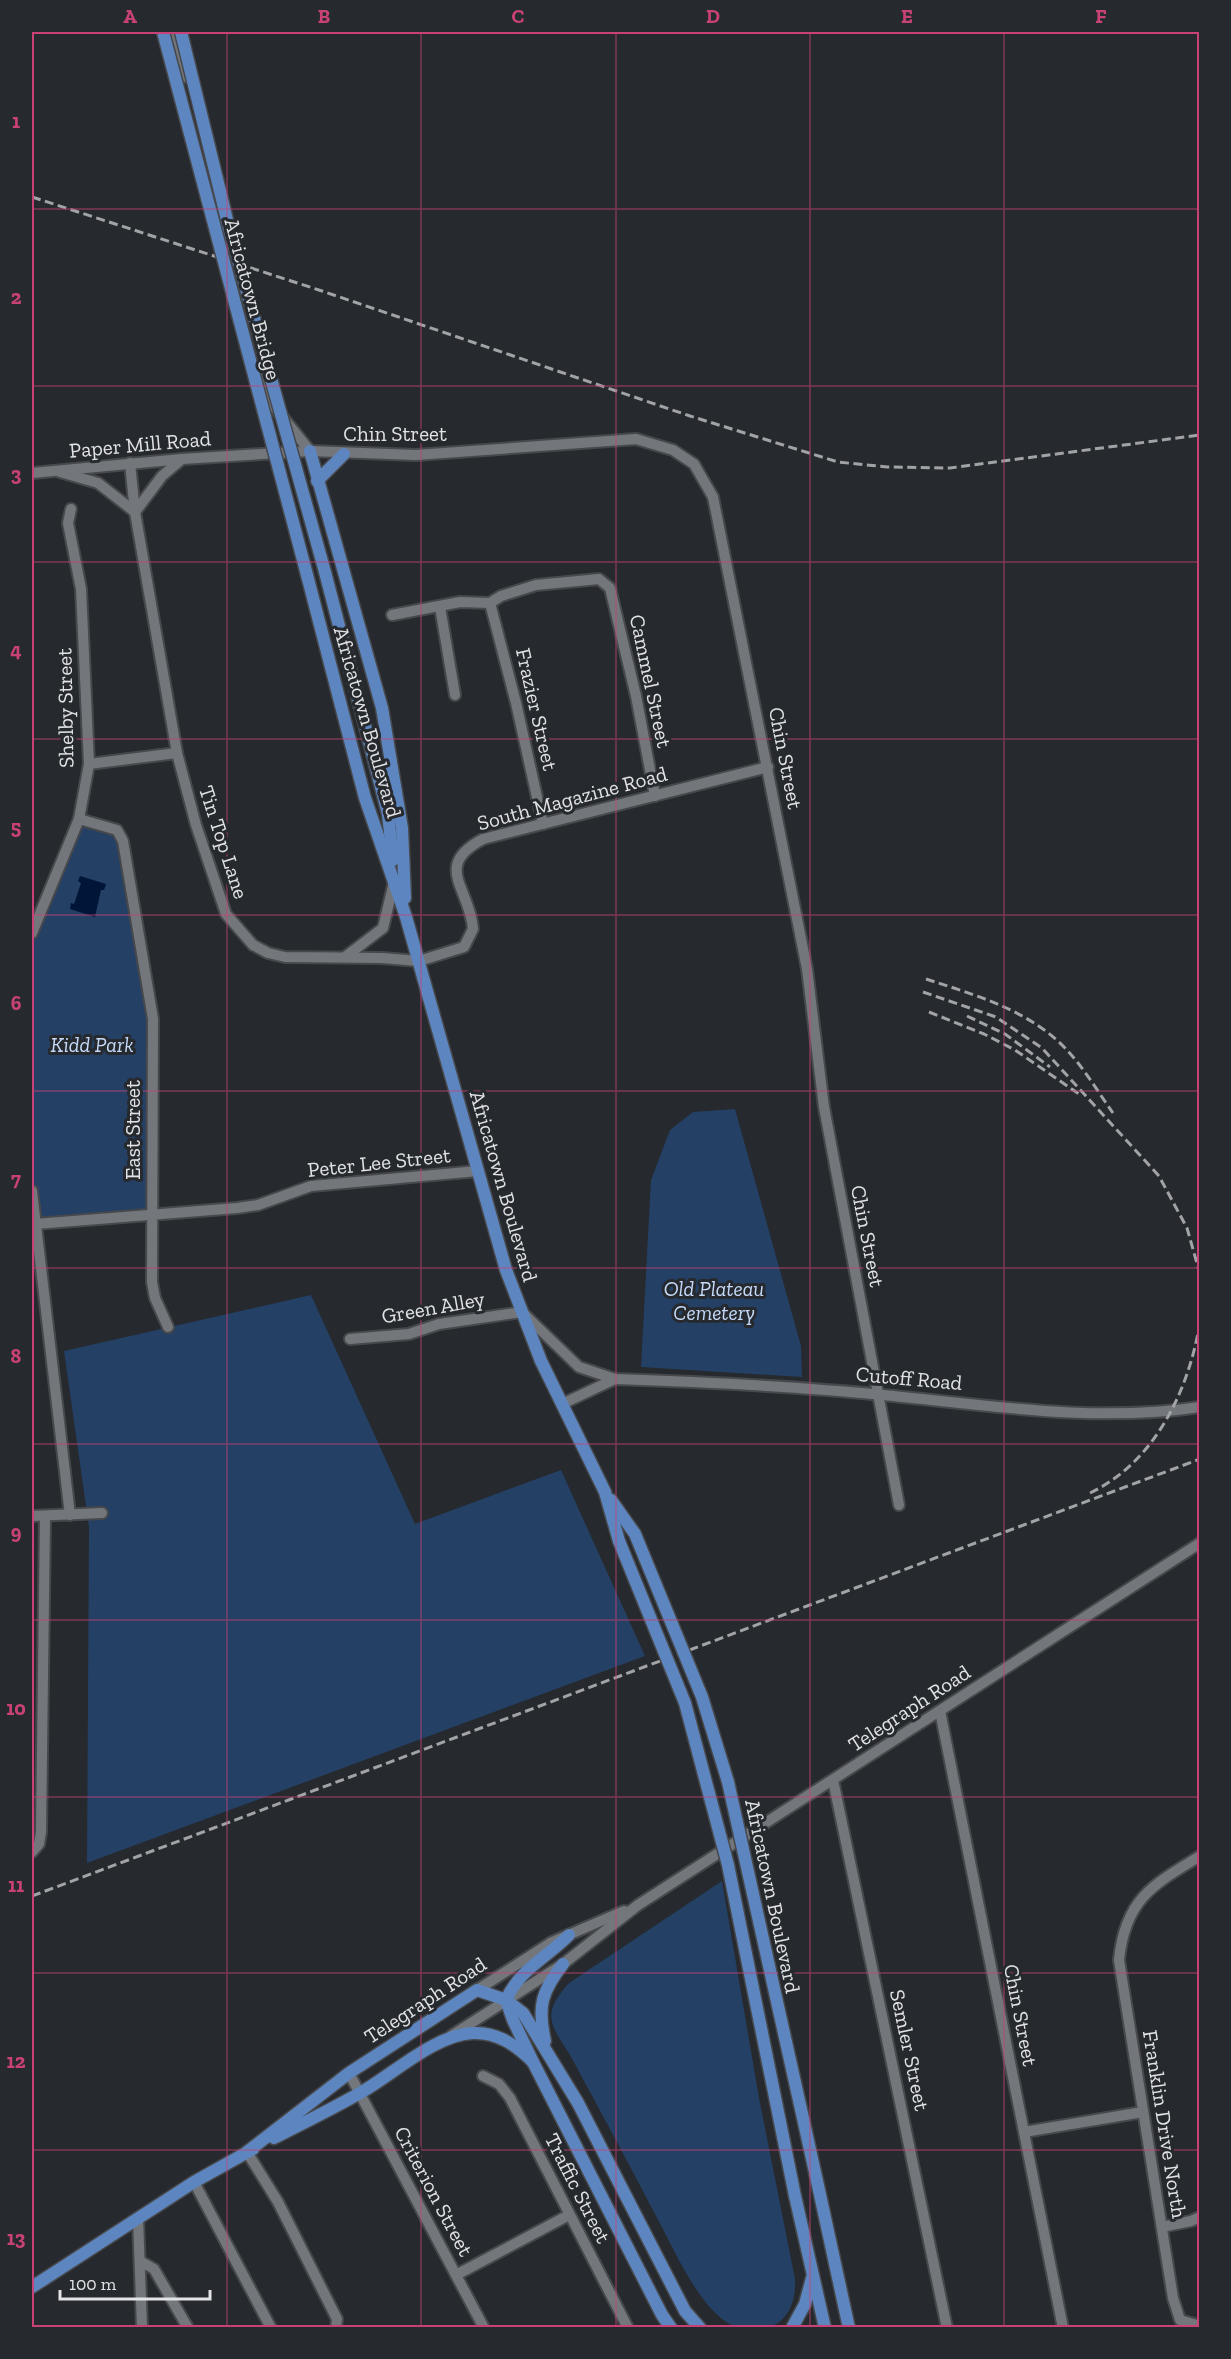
<svg xmlns="http://www.w3.org/2000/svg" width="1231" height="2359" font-family="'Zilla Slab',serif">
  <style>
    .green { fill: #254065 }
    .water { fill: #001538 }
    .lines { fill: none; stroke-linecap: round; stroke-linejoin: round }
    .minor-casing { stroke: #46484b; stroke-width: 14 }
    .major-casing { stroke: #46484b; stroke-width: 15 }
    .minor { stroke: #73777c; stroke-width: 10 }
    .major { stroke: #5d86c1; stroke-width: 12 }
    .rail { stroke: #a1a3a6; stroke-width: 3; stroke-dasharray: 9 4.5; stroke-linecap: butt }
    .major-bridge-casing { stroke: #46484b; stroke-width: 15; stroke-linecap: butt }
    .major-bridge { stroke: #5d86c1; stroke-width: 12 }
    .grid { fill: none; stroke: #c84177; stroke-width: 1.5; stroke-opacity: 0.55 }
    .labels { text-anchor: middle; dominant-baseline: central; stroke-width: 6; stroke-linejoin: round; paint-order: stroke }
    .street-label { font-size: 21px; fill: #e1e3e6; stroke: #26292d }
    .park-label { font-size: 21px; font-style: italic; fill: #c5dafa; stroke: #26292d }
    .neatline { fill: none; stroke: #c84177; stroke-width: 2 }
    .grid-label { font-size: 20px; text-anchor: middle; font-weight: bold; fill: #c84177 }
  </style>
  <rect width="100%" height="100%" fill="#26292d"/>
  <!-- green -->
  <g class="green">
    <polygon points="79,819 117,830 153,1019 150,1213 35,1224 32,1191 32,933"/>
    <polygon points="735,1109 801,1346 802,1377 641,1367 651,1180 670,1130 693,1112"/>
    <polygon points="311,1295 415,1524 561,1470 645,1656 87,1863 89,1527 64,1351"/>
    <path d="M 722,1881 L 759,2098 L 795,2279 C 796,2295 792,2313 778,2323 C 765,2331 738,2331 726,2322 C 695,2300 674,2249 656,2216 C 628,2162 599,2109 570,2055 C 550,2024 541,2014 569,1983 Z"/>
  </g>
  <!-- water -->
  <polygon class="water" points="80,876 106,884 104,890 101,890 95,917 70,909 71,903 74,904 81,883 78,881"/>
  <g class="lines">
    <!-- minor casing -->
    <g class="minor-casing">
      <g id="minor">
        <polyline points="174,32 186,77"/>
        <polyline points="263,373 272,404 310,451"/>
        <path d="M 130,463 L 135,512 L 177,753 L 196,825 L 226,914 L 253,945 L 268,953 L 285,957 L 382,958 L 419,961 L 464,947 L 473,929 C 470,888 432,866 483,839 L 768,767"/>
        <polyline points="60,472 98,483 135,512 162,476 182,459"/>
        <polyline points="32,473 182,459 310,451 416,455 636,439 673,450 694,464 713,497 807,969 824,1107 899,1505"/>
        <polyline points="490,603 516,703 543,824"/>
        <polyline points="440,607 455,695"/>
        <polyline points="392,615 460,602 490,603 501,596 536,585 599,579 610,588 636,696 655,796"/>
        <polyline points="89,764 177,753"/>
        <polyline points="79,819 117,830 123,841 153,1019 152,1282 155,1298 168,1327"/>
        <polyline points="32,933 79,819 89,764 81,589 68,523 71,509"/>
        <polyline points="345,957 383,928 394,882"/>
        <polyline points="32,1191 70,1515"/>
        <polyline points="35,1224 237,1208 258,1205 311,1186 478,1171"/>
        <path d="M 350,1339 L 409,1334 L 439,1324 L 522,1312 L 579,1367 L 615,1379 C 704,1382 794,1386 883,1395 C 987,1405 1095,1423 1200,1407"/>
        <polyline points="562,1404 615,1379"/>
        <polyline points="32,1516 102,1513"/>
        <polyline points="940,1711 1063,2328"/>
        <polyline points="833,1780 947,2328"/>
        <polyline points="32,1852 39,1844 41,1832 45,1517"/>
        <path d="M 1200,1856 C 1152,1885 1125,1900 1119,1960 L 1173,2298 L 1180,2320 L 1200,2326"/>
        <polyline points="477,1990 552,1942 624,1911"/>
        <polyline points="451,2036 563,1964 638,1905 1200,1543"/>
        <polyline points="349,2073 484,2328"/>
        <polyline points="483,2076 499,2084 510,2098 628,2328"/>
        <polyline points="1024,2132 1143,2112"/>
        <polyline points="247,2152 278,2202 337,2319 336,2328"/>
        <polyline points="194,2182 271,2328"/>
        <polyline points="138,2218 142,2328"/>
        <polyline points="1162,2227 1191,2221 1200,2217"/>
        <polyline points="140,2261 154,2269 188,2328"/>
        <polyline points="456,2275 569,2215"/>
      </g>
    </g>
    <!-- major casing -->
    <g class="major-casing">
      <g id="major">
        <polyline points="310,451 382,708 402,828 405,898"/>
        <polyline points="317,481 344,454"/>
        <polyline points="325,572 388,814 393,860"/>
        <polyline points="307,575 365,798 406,917 506,1270 541,1361 605,1492 619,1541"/>
        <polyline points="611,1500 635,1534"/>
        <path d="M 569,1935 C 545,1959 520,1969 506,2000 L 513,2020 L 533,2062 L 662,2315 L 671,2328"/>
        <path d="M 545,2041 C 537,2006 542,1991 563,1964"/>
        <path d="M 274,2138 C 303,2123 332,2109 360,2093 C 392,2075 436,2034 473,2033 C 497,2032 516,2045 533,2062"/>
        <polyline points="247,2152 349,2073 477,1990 506,2000 523,2013 578,2103 685,2311 700,2328"/>
        <polyline points="819,2190 849,2328"/>
        <polyline points="795,2196 825,2328"/>
        <polyline points="32,2287 194,2182 253,2149"/>
        <polyline points="792,2328 805,2304 812,2278"/>
      </g>
    </g>
    <!-- minor -->
    <use href="#minor" class="minor"/>
    <!-- major -->
    <use href="#major" class="major"/>
    <!-- rail -->
    <g class="rail">
      <polyline points="32,197 322,291 690,416 838,462 887,467 950,468 1200,435"/>
      <path d="M 926,979 C 975,995 1029,1010 1066,1049 C 1084,1068 1098,1092 1113,1113"/>
      <polyline points="923,992 996,1017 1042,1048 1159,1176 1187,1228 1200,1274"/>
      <polyline points="929,1012 984,1034 1015,1050 1079,1094"/>
      <polyline points="967,1016 1005,1034 1050,1067"/>
      <path d="M 1090,1493 C 1155,1462 1189,1390 1200,1322"/>
      <polyline points="32,1896 1200,1459"/>
    </g>
    <!-- major-bridge casing -->
    <g class="major-bridge-casing">
      <g id="major-bridge">
        <polyline points="163,32 307,575"/>
        <polyline points="181,32 229,228 325,572"/>
        <polyline points="635,1534 702,1697 728,1782 819,2190"/>
        <polyline points="619,1541 685,1703 728,1865 795,2196"/>
      </g>
    </g>
    <!-- major-bridge -->
    <use href="#major-bridge" class="major-bridge"/>
  </g>
  <!-- grid -->
  <path class="grid" d="M 227,32 L 227,2328M 421,32 L 421,2328M 616,32 L 616,2328M 810,32 L 810,2328M 1004,32 L 1004,2328M 32,209 L 1200,209M 32,386 L 1200,386M 32,562 L 1200,562M 32,739 L 1200,739M 32,915 L 1200,915M 32,1091 L 1200,1091M 32,1268 L 1200,1268M 32,1444 L 1200,1444M 32,1620 L 1200,1620M 32,1797 L 1200,1797M 32,1973 L 1200,1973M 32,2150 L 1200,2150"/>
  <g class="labels">
    <!-- street labels -->
    <g class="street-label">
      <text transform="translate(253 299) rotate(75)">Africatown Bridge</text>
      <text x="395" y="433">Chin Street</text>
      <text transform="translate(140 444) rotate(-5)">Paper Mill Road</text>
      <text transform="translate(651 681) rotate(78)">Cammel Street</text>
      <text transform="translate(65 708) rotate(-91)">Shelby Street</text>
      <text transform="translate(537 709) rotate(77)">Frazier Street</text>
      <text transform="translate(368 722) rotate(74)">Africatown Boulevard</text>
      <text transform="translate(786 758) rotate(79)">Chin Street</text>
      <text transform="translate(572 798) rotate(-15)">South Magazine Road</text>
      <text transform="translate(224 842) rotate(72)">Tin Top Lane</text>
      <text transform="translate(132 1130) rotate(-90)">East Street</text>
      <text transform="translate(379 1162) rotate(-6)">Peter Lee Street</text>
      <text transform="translate(504 1186) rotate(74)">Africatown Boulevard</text>
      <text transform="translate(868 1236) rotate(79)">Chin Street</text>
      <text transform="translate(433 1307) rotate(-10)">Green Alley</text>
      <text transform="translate(909 1378) rotate(5)">Cutoff Road</text>
      <text transform="translate(909 1708) rotate(-33)">Telegraph Road</text>
      <text transform="translate(773 1896) rotate(78)">Africatown Boulevard</text>
      <text transform="translate(425 2000) rotate(-33)">Telegraph Road</text>
      <text transform="translate(1021 2015) rotate(79)">Chin Street</text>
      <text transform="translate(910 2050) rotate(78)">Semler Street</text>
      <text transform="translate(1165 2124) rotate(81)">Franklin Drive North</text>
      <text transform="translate(578 2188) rotate(63)">Traffic Street</text>
      <text transform="translate(434 2191) rotate(62)">Criterion Street</text>
    </g>
    <!-- park labels -->
    <g class="park-label">
      <text x="92" y="1044">Kidd Park</text>
      <text x="714" y="1288">Old Plateau<tspan x="714" dy="24">Cemetery</tspan></text>
    </g>
  </g>
  <!-- border -->
  <rect width="1231" height="2359" fill="none" stroke="#26292d" stroke-width="66"/>
  <!-- scale -->
  <path d="M60 2290v9h150v-9" fill="none" stroke="#e1e3e6" stroke-width="3"/>
  <text x="69" y="2290" font-size="18" fill="#e1e3e6" stroke="#26292d" stroke-width="4.5" paint-order="stroke">100 m</text>
  <rect x="33" y="33" width="1165" height="2293" class="neatline"/>
  <g class="grid-label">
    <text x="130" y="23">A</text>
    <text x="324" y="23">B</text>
    <text x="518" y="23">C</text>
    <text x="713" y="23">D</text>
    <text x="907" y="23">E</text>
    <text x="1101" y="23">F</text>
    <text x="16" y="128">1</text>
    <text x="16" y="304">2</text>
    <text x="16" y="481">3</text>
    <text x="16" y="657">4</text>
    <text x="16" y="834">5</text>
    <text x="16" y="1010">6</text>
    <text x="16" y="1186">7</text>
    <text x="16" y="1363">8</text>
    <text x="16" y="1539">9</text>
    <text x="16" y="1715">10</text>
    <text x="16" y="1892">11</text>
    <text x="16" y="2068">12</text>
    <text x="16" y="2245">13</text>
  </g>
</svg>
